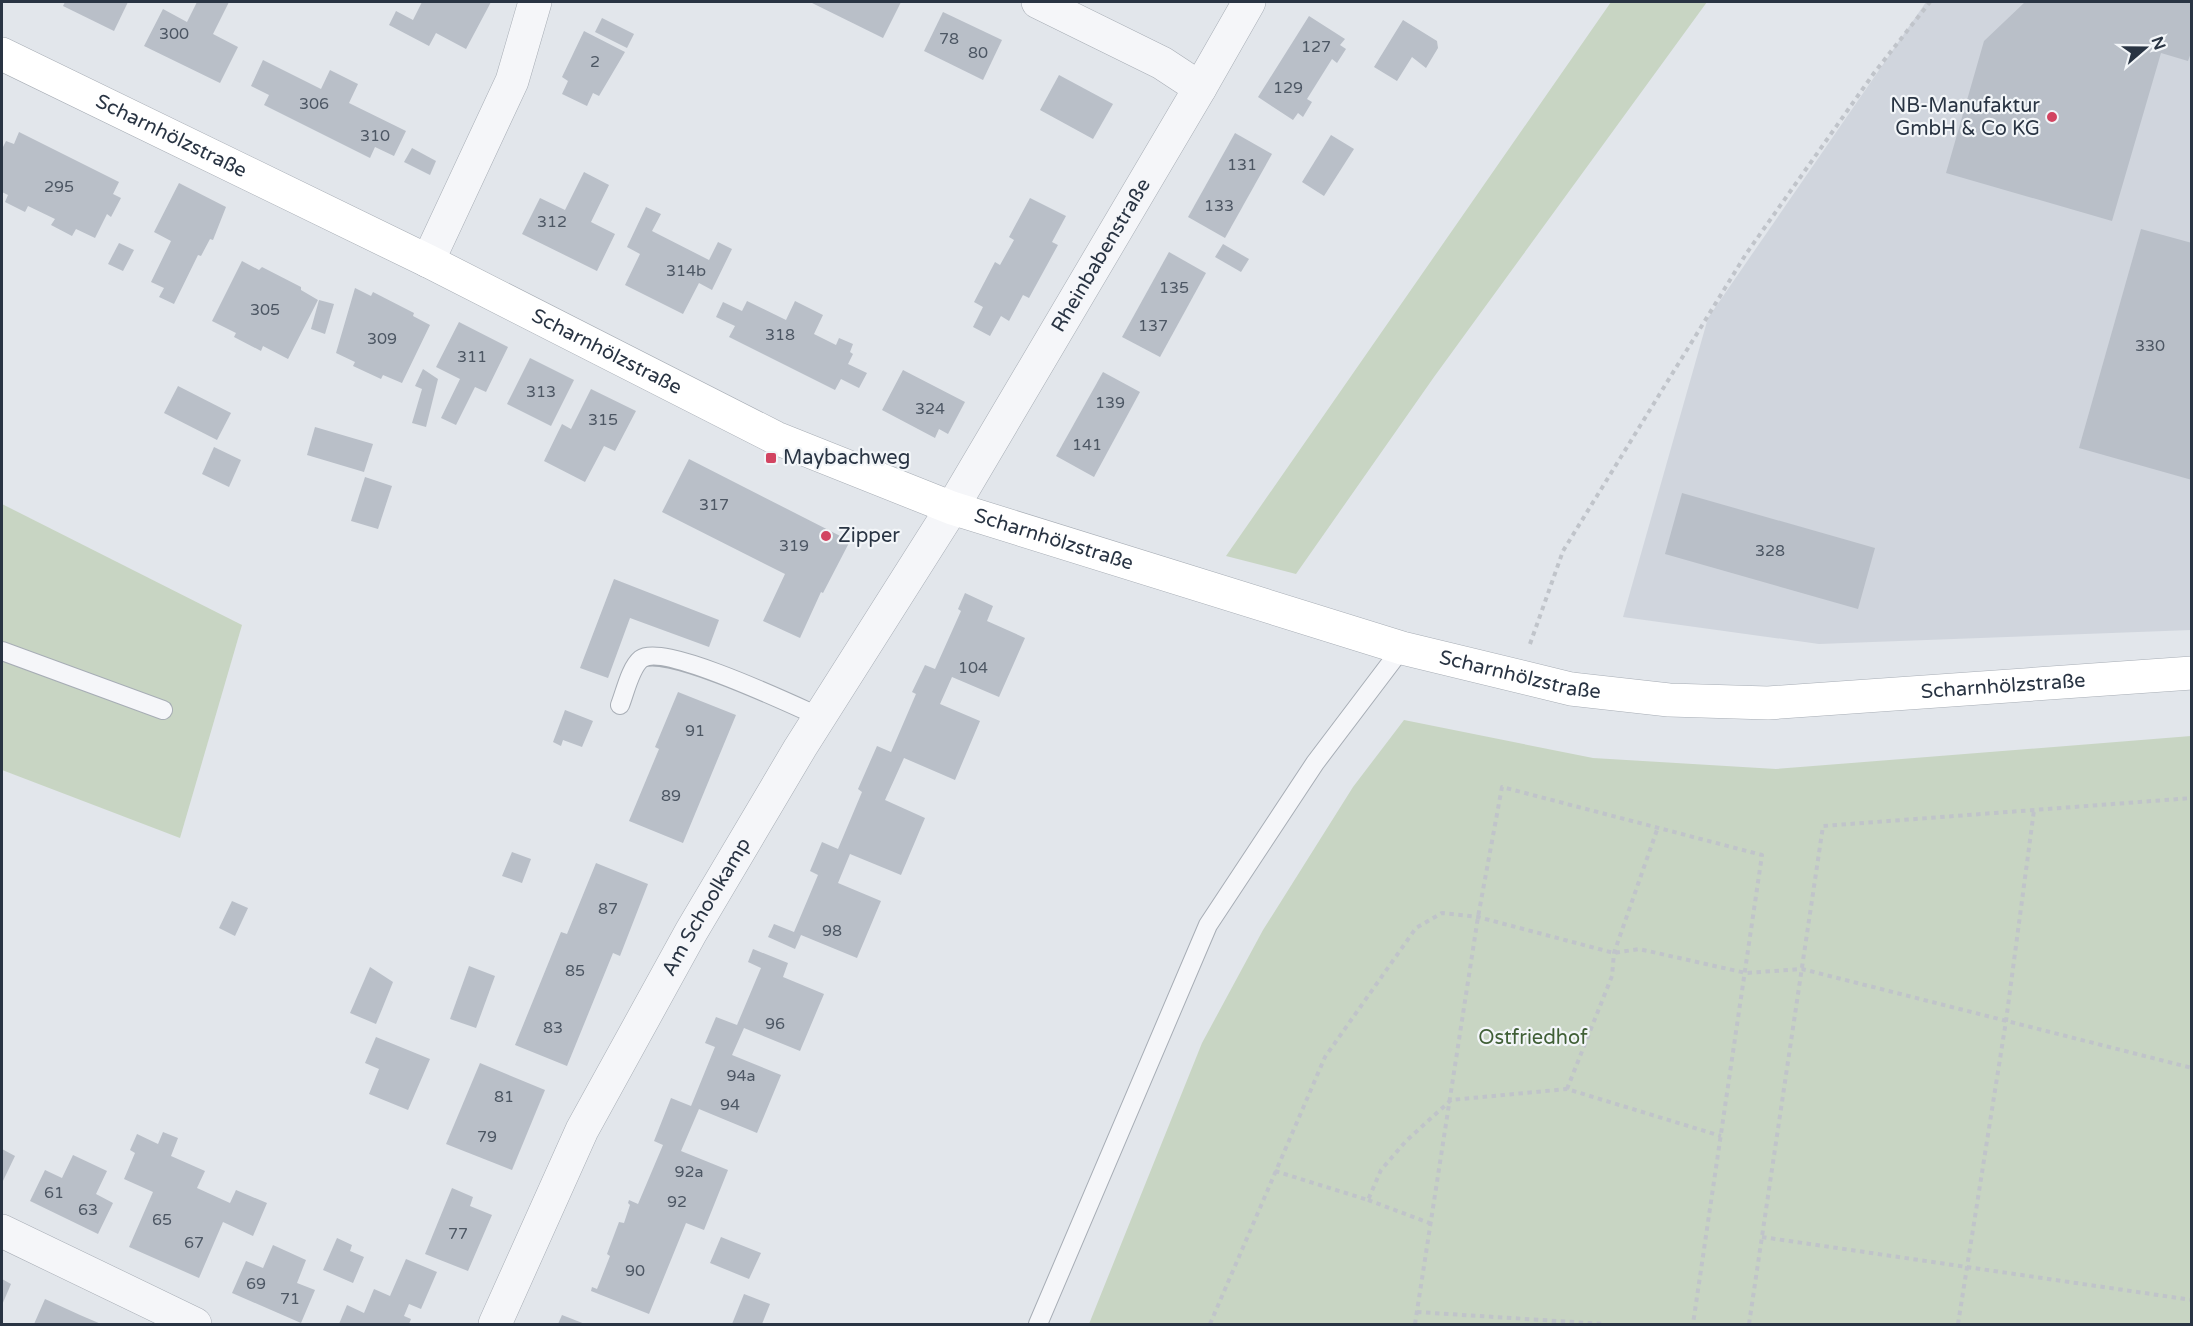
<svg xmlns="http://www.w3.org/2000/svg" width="2193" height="1326" font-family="'Varela Round',sans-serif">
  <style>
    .built { fill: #d0d5dd }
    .green { fill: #c8d5c3 }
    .building { fill: #b9bfc8 }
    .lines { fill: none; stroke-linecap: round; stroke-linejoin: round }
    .lane-casing { stroke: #a7adb5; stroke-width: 20 }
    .street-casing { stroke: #a7adb5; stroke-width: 34 }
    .secondary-casing { stroke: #a7adb5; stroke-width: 34 }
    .path { stroke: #c0c4ca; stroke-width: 4; stroke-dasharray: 4.5 4.5; stroke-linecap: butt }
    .lane { stroke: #f5f6f9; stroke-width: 18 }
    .street { stroke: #f5f6f9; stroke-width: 33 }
    .secondary { stroke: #fff; stroke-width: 33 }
    .poi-dot { fill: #d24461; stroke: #f2f5f8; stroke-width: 2 }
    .labels { text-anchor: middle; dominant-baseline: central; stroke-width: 4.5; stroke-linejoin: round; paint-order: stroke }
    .number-label { font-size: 16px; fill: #4d5764 }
    .poi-label { font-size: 20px; fill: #293443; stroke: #f2f5f8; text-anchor: start }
    .street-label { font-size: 20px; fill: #293443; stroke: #f2f5f8 }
    .park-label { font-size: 20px; fill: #405f36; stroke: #f2f5f8 }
  </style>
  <rect width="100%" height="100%" fill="#e2e6eb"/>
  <!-- built -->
  <polygon class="built" points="1926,2 2191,2 2191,630 1819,644 1623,617 1708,318"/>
  <!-- green -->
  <g class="green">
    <polygon points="1611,2 1707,2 1434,377 1296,574 1226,556"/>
    <polygon points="2,504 242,625 180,838 2,770"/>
    <polygon points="1404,720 1593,758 1776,769 2191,736 2191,1324 1089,1324 1202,1043 1263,930 1353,787"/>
  </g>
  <!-- building -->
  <g class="building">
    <polygon points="65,2 128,2 114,31 63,6"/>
    <polygon points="197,2 229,2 213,34 238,47 220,83 144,46 163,9 187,22"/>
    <polygon points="422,2 491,2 466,49 436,33 429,46 389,25 396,11 413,20"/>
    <polygon points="810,2 901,2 883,38"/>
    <polygon points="2025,2 2192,2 2192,50 2188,61 2161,53 2112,221 1946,173 1984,41"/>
    <polygon points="943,12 1002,40 983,80 924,51"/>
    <polygon points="1309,16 1345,39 1340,45 1346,49 1337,63 1332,59 1307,99 1312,102 1303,117 1298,113 1293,120 1258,97"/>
    <polygon points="602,18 634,34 627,48 595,32"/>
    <polygon points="1403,20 1437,41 1438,48 1426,68 1412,57 1397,81 1374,67"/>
    <polygon points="584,31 625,52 599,96 593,93 587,106 562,94 568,81 562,77"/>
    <polygon points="263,60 321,89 330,70 358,84 349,103 406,131 394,156 375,147 370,158 264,105 269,95 251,86"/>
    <polygon points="1059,75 1113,104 1093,139 1040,110"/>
    <polygon points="19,132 119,182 113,194 121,198 111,217 107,214 95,238 76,229 72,236 51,225 55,219 28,206 25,212 5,202 8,195 2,192 2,149 6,141 14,144"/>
    <polygon points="1235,133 1272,154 1225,238 1188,217"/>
    <polygon points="1331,135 1354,149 1324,196 1302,182"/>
    <polygon points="412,148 436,161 430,175 404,162"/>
    <polygon points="584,172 609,185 591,222 615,234 597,271 522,234 540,198 565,210"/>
    <polygon points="179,183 226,207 213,240 210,239 201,256 198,255 174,304 159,297 164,288 151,282 171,241 154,232"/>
    <polygon points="1030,198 1066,216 1052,242 1058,245 1029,298 1023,295 1009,321 1001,316 990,336 973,327 983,307 974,302 995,262 1000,265 1014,240 1009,237"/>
    <polygon points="646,207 661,214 652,231 709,260 718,242 732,249 712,290 699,283 683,314 625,285 640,254 627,247"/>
    <polygon points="2141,229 2192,243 2192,480 2079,448"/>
    <polygon points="119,243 134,250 123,271 108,264"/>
    <polygon points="1223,244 1249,259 1241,272 1215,257"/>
    <polygon points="1169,252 1206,273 1160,357 1122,337"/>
    <polygon points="242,261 259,270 262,267 301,287 301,290 318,300 288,359 263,346 261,351 234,337 236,333 212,321"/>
    <polygon points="355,288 371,296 373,292 414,313 413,316 430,325 402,383 383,375 381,379 353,366 355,362 336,353"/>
    <polygon points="319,300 334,304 325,334 311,329"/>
    <polygon points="747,301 786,320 795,301 823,315 814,334 836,345 839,338 853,344 850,352 853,354 848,364 867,373 859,388 841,379 835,390 729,337 735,326 716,317 723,302 742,311"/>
    <polygon points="459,322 508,347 486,392 475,387 456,425 441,418 460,379 436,367"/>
    <polygon points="530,358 574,380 551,426 507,404"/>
    <polygon points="423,369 438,379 426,427 412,423 422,389 415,386"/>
    <polygon points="903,370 965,402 948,434 939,429 935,438 882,410"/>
    <polygon points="1103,372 1140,392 1094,477 1056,456"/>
    <polygon points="178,386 231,413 217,440 164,413"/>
    <polygon points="591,389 636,411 615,451 604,446 585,482 544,461 562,424 571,429"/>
    <polygon points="315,427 373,444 364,472 307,455"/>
    <polygon points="214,447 241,460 229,487 202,474"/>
    <polygon points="689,459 850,541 823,593 821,592 800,638 763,621 785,574 662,512"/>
    <polygon points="365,477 392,486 378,529 351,521"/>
    <polygon points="1682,493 1875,548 1858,609 1665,554"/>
    <polygon points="614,579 719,620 709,647 630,618 608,678 580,668"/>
    <polygon points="965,593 993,606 987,621 1025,638 999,697 952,677 940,704 980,721 955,780 904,758 885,800 925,818 901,875 850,854 838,883 881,901 857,958 801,935 795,949 768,937 774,924 794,932 818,875 810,871 822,842 838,849 862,792 858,789 877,746 891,752 916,694 912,692 925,665 935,669 961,611 958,609"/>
    <polygon points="678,692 736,715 683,843 629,821 659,749 655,747"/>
    <polygon points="565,710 593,721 582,747 563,740 561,746 553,742"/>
    <polygon points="512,852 531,859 522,883 502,876"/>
    <polygon points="596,863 648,884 620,956 613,953 567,1066 515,1045 561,932 567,934"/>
    <polygon points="232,901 248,908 235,936 219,928"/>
    <polygon points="753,949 788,963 783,977 824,994 800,1051 744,1028 732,1055 781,1075 757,1133 699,1109 681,1151 728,1170 704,1230 686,1223 649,1314 591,1291 592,1287 597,1289 610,1256 607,1254 619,1222 624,1223 630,1205 628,1203 629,1200 638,1204 663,1145 654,1141 671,1098 691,1106 715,1047 705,1043 716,1017 737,1025 761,968 748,962"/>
    <polygon points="469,966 495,976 476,1028 450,1019"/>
    <polygon points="370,967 393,982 376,1024 350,1013"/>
    <polygon points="376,1037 430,1059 408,1110 369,1094 379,1069 365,1063"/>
    <polygon points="480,1063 545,1090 512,1170 446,1144"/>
    <polygon points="163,1132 178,1138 171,1156 205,1171 197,1188 230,1203 236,1190 267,1203 253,1236 223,1222 199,1278 129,1247 153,1192 124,1179 135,1153 130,1150 137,1134 158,1144"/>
    <polygon points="2,1149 15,1156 2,1183"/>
    <polygon points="73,1155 107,1171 96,1194 113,1203 98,1234 30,1201 45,1170 62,1178"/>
    <polygon points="452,1188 473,1197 470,1206 492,1215 468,1271 425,1254"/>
    <polygon points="721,1237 761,1253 749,1279 710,1263"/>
    <polygon points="337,1238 352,1245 350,1251 364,1257 353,1283 323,1270"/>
    <polygon points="273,1245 306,1260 297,1283 315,1290 301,1323 232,1293 246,1261 263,1268"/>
    <polygon points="406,1259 437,1272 421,1309 409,1304 404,1316 411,1319 409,1324 339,1324 347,1305 364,1313 374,1289 390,1296"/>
    <polygon points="2,1279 11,1284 2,1305"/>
    <polygon points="744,1294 770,1304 762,1324 732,1324"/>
    <polygon points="45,1299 80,1315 101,1324 34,1324"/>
    <polygon points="562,1315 585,1324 558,1324"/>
  </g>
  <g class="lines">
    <!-- lane casing -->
    <g class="lane-casing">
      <g id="lane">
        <polyline points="2,651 163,710"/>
        <path d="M 620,705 C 625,693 630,668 641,659 C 663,643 793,705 820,717"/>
        <polyline points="1038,1324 1208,925 1315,763 1402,648"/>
      </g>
    </g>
    <!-- street casing -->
    <g class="street-casing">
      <g id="street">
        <polyline points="1038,2 1162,63 1200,88"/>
        <polyline points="428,261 512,81 535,2"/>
        <polyline points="2,1231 195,1324"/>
        <path id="s1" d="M 495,1324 L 582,1130 L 691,932 L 800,748 L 952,508 L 1200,88 L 1249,2"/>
      </g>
    </g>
    <!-- secondary casing -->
    <g class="secondary-casing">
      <g id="secondary">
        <path id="s2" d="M 2,54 L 428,261 L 776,438 L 952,508 L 1402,648 L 1571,689 L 1669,700 L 1768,703 L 2192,673"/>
      </g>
    </g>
    <!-- path -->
    <g class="path">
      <polyline points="1530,644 1563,551 1746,254 1874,73 1930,2"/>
      <polyline points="1567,1089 1612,976 1614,953 1658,827"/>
      <polyline points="1275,1171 1368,1200 1381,1170 1406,1141 1451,1100 1567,1089 1721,1136"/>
      <polyline points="1368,1200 1432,1224"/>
      <polyline points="1762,1237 2192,1300"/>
      <polyline points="1417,1312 1604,1324"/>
      <polyline points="1210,1324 1325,1057 1416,928 1442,913 1478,917 1614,953 1639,949 1746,973 1802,969 2192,1068"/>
      <polyline points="1415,1324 1478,917 1502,787 1762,855 1693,1324"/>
      <polyline points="1749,1324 1823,826 2192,798"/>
      <polyline points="1958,1324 2006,1021 2034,810"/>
    </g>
    <!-- lane -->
    <use href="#lane" class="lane"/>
    <!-- street -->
    <use href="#street" class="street"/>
    <!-- secondary -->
    <use href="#secondary" class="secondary"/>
  </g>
  <!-- markers -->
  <g class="poi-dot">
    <circle cx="2052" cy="117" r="6"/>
    <rect x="765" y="452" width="12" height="12" rx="3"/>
    <circle cx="826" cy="536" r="6"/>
  </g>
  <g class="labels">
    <!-- number labels -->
    <g class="number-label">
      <text x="174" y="34">300</text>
      <text x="949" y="39">78</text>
      <text x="1316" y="47">127</text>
      <text x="978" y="53">80</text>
      <text x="595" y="62">2</text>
      <text x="1288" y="88">129</text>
      <text x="314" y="104">306</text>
      <text x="375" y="136">310</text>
      <text x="1242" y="165">131</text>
      <text x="59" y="187">295</text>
      <text x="1219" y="206">133</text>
      <text x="552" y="222">312</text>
      <text x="686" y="271">314b</text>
      <text x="1174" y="288">135</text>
      <text x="265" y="310">305</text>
      <text x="1153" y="326">137</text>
      <text x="780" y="335">318</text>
      <text x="382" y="339">309</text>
      <text x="2150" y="346">330</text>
      <text x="472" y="357">311</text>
      <text x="541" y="392">313</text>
      <text x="1110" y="403">139</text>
      <text x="930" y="409">324</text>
      <text x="603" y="420">315</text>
      <text x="1087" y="445">141</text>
      <text x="714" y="505">317</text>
      <text x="794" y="546">319</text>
      <text x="1770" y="551">328</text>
      <text x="973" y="668">104</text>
      <text x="695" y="731">91</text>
      <text x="671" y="796">89</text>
      <text x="608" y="909">87</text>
      <text x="832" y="931">98</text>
      <text x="575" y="971">85</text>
      <text x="775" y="1024">96</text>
      <text x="553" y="1028">83</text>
      <text x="741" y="1076">94a</text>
      <text x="504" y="1097">81</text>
      <text x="730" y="1105">94</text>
      <text x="487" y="1137">79</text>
      <text x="689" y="1172">92a</text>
      <text x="54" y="1193">61</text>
      <text x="677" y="1202">92</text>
      <text x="88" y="1210">63</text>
      <text x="162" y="1220">65</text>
      <text x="458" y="1234">77</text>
      <text x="194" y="1243">67</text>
      <text x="635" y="1271">90</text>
      <text x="256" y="1284">69</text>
      <text x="290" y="1299">71</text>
    </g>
    <!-- poi labels -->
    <g class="poi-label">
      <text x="2040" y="106" text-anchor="end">NB-Manufaktur<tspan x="2040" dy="23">GmbH &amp; Co KG</tspan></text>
      <text x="783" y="458">Maybachweg</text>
      <text x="838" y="536">Zipper</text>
    </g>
    <!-- street labels -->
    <g class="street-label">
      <text stroke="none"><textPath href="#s2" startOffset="188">Scharnhölzstraße</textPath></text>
      <text stroke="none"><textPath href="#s1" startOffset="1230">Rheinbabenstraße</textPath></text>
      <text stroke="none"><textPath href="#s2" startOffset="674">Scharnhölzstraße</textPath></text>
      <text stroke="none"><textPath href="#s2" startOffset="1160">Scharnhölzstraße</textPath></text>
      <text stroke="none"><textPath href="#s2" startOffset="1646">Scharnhölzstraße</textPath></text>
      <text stroke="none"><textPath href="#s2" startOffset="2132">Scharnhölzstraße</textPath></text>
      <text stroke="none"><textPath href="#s1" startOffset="468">Am Schoolkamp</textPath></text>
    </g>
    <!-- park labels -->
    <g class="park-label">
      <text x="1533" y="1038">Ostfriedhof</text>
    </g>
  </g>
  <!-- border -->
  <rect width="2193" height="1326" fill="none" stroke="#293443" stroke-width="6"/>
  <!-- north arrow -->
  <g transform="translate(2145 48) rotate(70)" stroke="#f2f5f8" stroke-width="4.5" paint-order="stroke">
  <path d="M0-4.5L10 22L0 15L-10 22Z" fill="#293443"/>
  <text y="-9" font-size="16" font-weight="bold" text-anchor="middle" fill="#293443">N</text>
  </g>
</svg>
